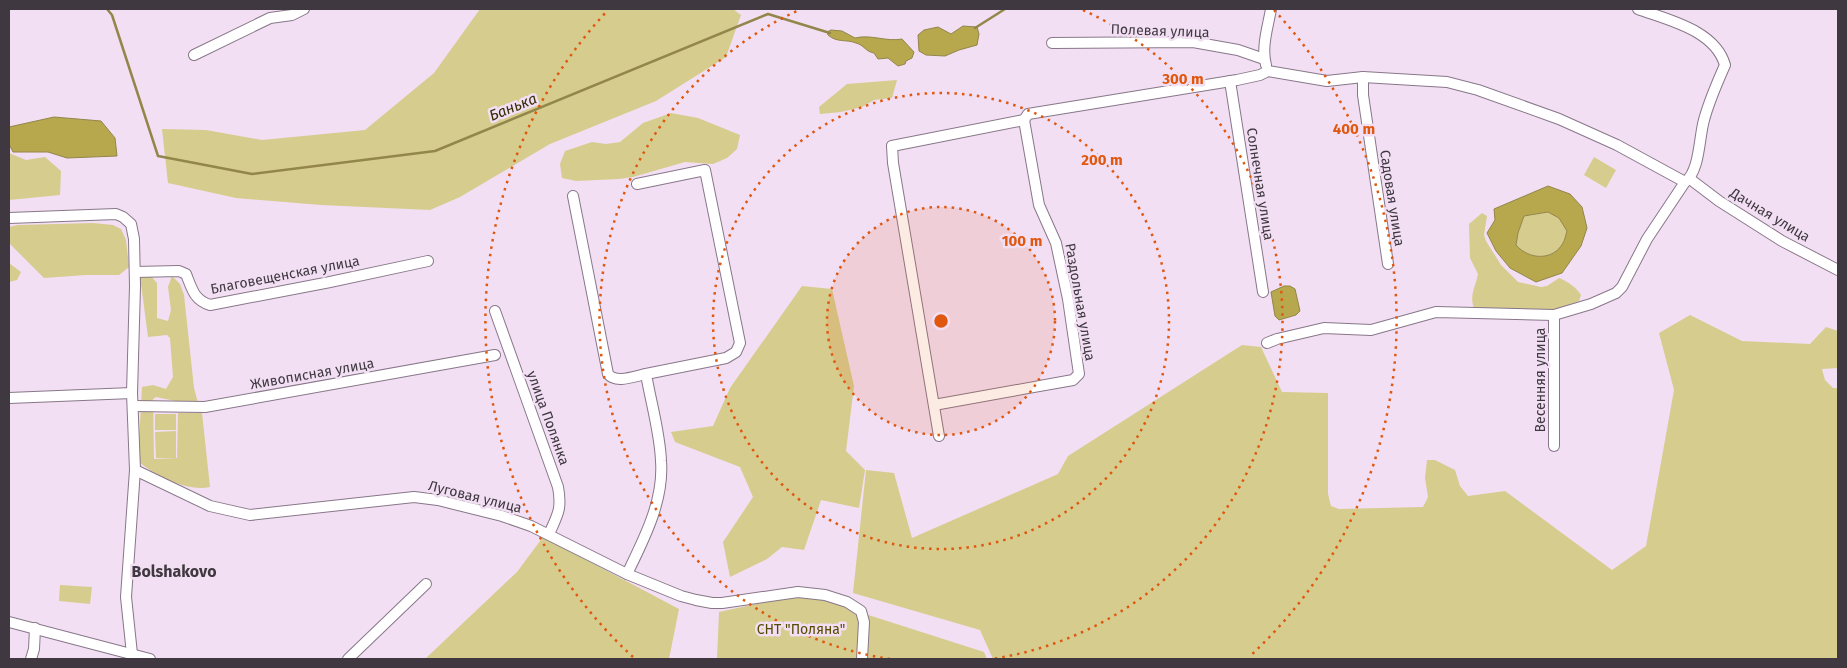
<svg xmlns="http://www.w3.org/2000/svg" width="1847" height="668" font-family="'Fira Sans',sans-serif">
  <style>
    .green { fill: #d6cc8e }
    .water { fill: #b7a84e; stroke: #93864a; fill-rule: evenodd }
    .lines { fill: none; stroke-linecap: round; stroke-linejoin: round }
    .stream { stroke: #93864a; stroke-width: 2.5 }
    .minor-casing { stroke: #887789; stroke-width: 12 }
    .minor { stroke: #fff; stroke-width: 10 }
    .ring { fill: none; stroke: #e0570f; stroke-width: 2.5; stroke-dasharray: 2.5 5 }
    .labels { text-anchor: middle; dominant-baseline: central; stroke-width: 5; stroke-linejoin: round; paint-order: stroke }
    .street-label { font-size: 14px; fill: #3f3840; stroke: #f2dff3 }
    .park-label { font-size: 14px; fill: #554a00; stroke: #f2dff3 }
    .water-label { font-size: 15px; font-style: italic; fill: #352e06; stroke: #f2dff3 }
    .quarter-label { font-size: 16px; font-weight: bold; fill: #3f3840; stroke: #f2dff3 }
    .centre { fill: #e0570f; stroke: #f2dff3; stroke-width: 2.5 }
    .ring-label { font-size: 15px; text-anchor: middle; font-weight: bold; fill: #e0570f; stroke: #f2dff3; stroke-width: 5; stroke-linejoin: round; paint-order: stroke }
  </style>
  <rect width="100%" height="100%" fill="#f2dff3"/>
  <!-- green -->
  <g class="green">
    <polygon points="480,9 733,9 741,15 726,57 656,101 550,144 460,197 430,210 321,205 236,198 168,183 162,129 206,130 262,140 365,130 434,73"/>
    <polygon points="897,80 892,98 874,100 862,107 841,112 820,114 819,107 847,84"/>
    <polygon points="671,113 698,118 740,135 737,149 727,158 713,164 685,162 633,177 619,179 576,181 562,178 560,164 565,151 592,142 606,144 620,142 643,123"/>
    <polygon points="9,153 26,160 45,157 61,171 60,195 9,200"/>
    <polygon points="1594,157 1616,170 1606,188 1584,175"/>
    <path d="M 1548,212 L 1559,218 L 1567,231 C 1566,235 1565,240 1563,243 C 1552,261 1529,260 1516,245 L 1518,233 L 1524,216 Z"/>
    <path d="M 1482,213 L 1487,216 L 1484,235 L 1486,241 L 1501,265 L 1518,282 L 1541,287 L 1547,286 L 1559,278 C 1567,281 1577,288 1581,295 L 1579,301 L 1552,311 L 1474,308 C 1469,295 1476,286 1478,274 L 1470,258 L 1469,224 Z"/>
    <polygon points="93,223 113,225 121,229 126,240 129,267 119,275 86,275 44,278 9,243 9,227 18,225"/>
    <polygon points="9,263 21,272 17,280 9,282"/>
    <path d="M 150,275 L 157,283 L 157,318 L 168,321 L 171,310 L 168,287 L 172,276 L 180,284 L 184,295 L 194,388 L 198,403 L 185,403 L 156,397 L 153,399 L 154,459 L 177,458 L 178,413 L 202,413 L 210,487 C 187,492 155,476 138,461 L 142,387 L 153,385 L 166,389 L 173,377 L 170,338 L 167,335 L 148,337 L 140,276 Z"/>
    <polygon points="802,286 832,289 854,386 846,451 865,470 859,508 821,500 804,550 782,547 767,559 730,577 723,542 753,497 740,467 675,442 671,432 713,426 730,388"/>
    <polygon points="1690,315 1742,341 1810,344 1826,327 1838,331 1838,368 1822,369 1825,380 1833,388 1838,388 1838,659 993,659 980,630 853,593 866,470 894,473 912,538 1058,474 1068,456 1242,345 1261,347 1282,392 1328,393 1328,494 1331,506 1339,509 1423,507 1428,497 1425,478 1427,460 1435,460 1455,470 1460,486 1468,496 1505,491 1612,570 1646,546 1674,390 1659,333"/>
    <rect x="155" y="414" width="21" height="16"/>
    <polygon points="176,431 176,458 156,458 155,432"/>
    <polygon points="543,537 679,609 669,659 425,659 517,572"/>
    <polygon points="60,585 92,587 90,604 59,601"/>
    <path d="M 788,597 C 813,599 838,598 859,612 L 984,652 L 987,659 L 717,659 L 719,612 Z"/>
  </g>
  <!-- water -->
  <g class="water">
    <polygon points="963,26 977,27 979,34 977,45 959,50 945,56 926,55 919,51 918,35 924,30 938,27 951,34"/>
    <path d="M 831,30 L 842,31 L 855,38 C 871,34 886,42 902,39 L 914,52 L 912,58 L 906,61 L 905,64 L 898,66 L 888,58 L 878,59 L 874,53 C 866,52 864,45 856,43 C 846,39 837,43 828,35 L 827,32 Z"/>
    <polygon points="54,117 101,121 115,138 117,156 67,158 48,152 13,152 9,144 9,127"/>
    <path d="M 1548,186 L 1570,194 L 1582,207 L 1587,228 L 1581,246 L 1562,273 L 1536,282 L 1510,268 L 1496,251 L 1487,233 L 1495,220 L 1494,209 ZM 1548,212 L 1559,218 L 1567,231 C 1566,234 1565,240 1563,243 C 1553,261 1529,260 1516,245 L 1518,233 L 1524,216 Z"/>
    <polygon points="1284,286 1290,286 1295,289 1300,311 1296,315 1279,320 1275,316 1271,292"/>
  </g>
  <g class="lines">
    <!-- stream -->
    <g class="stream">
      <polyline points="107,9 112,15 158,156 252,174 435,151 768,14 830,33"/>
      <polyline points="975,28 1005,9"/>
    </g>
    <!-- minor casing -->
    <g class="minor-casing">
      <g id="minor">
        <polyline points="1052,43 1193,42 1238,50 1264,59"/>
        <polyline points="194,55 270,18 292,15 304,9"/>
        <path d="M 1266,65 C 1261,47 1268,27 1271,9"/>
        <polyline points="1363,77 1363,95 1388,264"/>
        <polyline points="1230,81 1263,292"/>
        <polyline points="1690,179 1719,201 1782,241 1838,270"/>
        <path d="M 573,196 L 608,374 C 616,384 635,376 646,374"/>
        <polyline points="9,218 116,214 123,217 131,224 134,239 135,286 132,393 135,470 126,597 132,654 131,659"/>
        <path d="M 135,272 L 179,271 L 186,274 C 192,289 194,300 210,305 L 330,282 L 428,261"/>
        <path d="M 495,311 L 558,487 C 562,509 558,514 549,534"/>
        <path d="M 1267,343 L 1277,339 L 1324,328 L 1371,330 L 1436,312 L 1554,315 L 1591,304 L 1616,293 L 1622,287 L 1647,239 L 1685,182 C 1700,171 1699,137 1704,120 C 1709,101 1717,83 1725,65 C 1715,30 1668,20 1638,9"/>
        <polyline points="9,398 132,393"/>
        <polyline points="934,405 1073,380 1079,374 1068,299 1056,243 1039,205 1024,120"/>
        <polyline points="133,406 205,407 495,355"/>
        <polyline points="939,436 893,163 892,146 1024,120 1028,114 1237,80 1260,75 1268,71 1327,81 1363,77 1447,82 1478,90 1559,119 1617,145 1685,182"/>
        <polyline points="1554,446 1554,315"/>
        <polyline points="135,470 210,506 250,515 414,497 438,500 502,516 531,526 627,574 681,596 696,600 712,603 722,603 798,592 825,595 847,602 861,611 864,622 862,659"/>
        <path d="M 627,574 C 644,539 664,501 661,461 C 660,433 651,403 646,374 L 726,358 L 736,352 L 740,343 L 705,170 L 637,184"/>
        <polyline points="9,622 150,659"/>
        <polyline points="31,659 34,649 35,628"/>
        <polyline points="348,659 426,584"/>
      </g>
    </g>
    <!-- minor -->
    <use href="#minor" class="minor"/>
  </g>
  <!-- distance rings -->
  <circle cx="941" cy="321" r="114" fill="#e0570f" fill-opacity=".12"/>
  <g class="ring">
    <circle cx="941" cy="321" r="114"/>
    <circle cx="941" cy="321" r="228"/>
    <path d="M890 659A342 342 0 0 1 799 10M1083 10A342 342 0 0 1 992 659"/>
    <path d="M633 657A456 456 0 0 1 608 10M1274 10A456 456 0 0 1 1249 657"/>
  </g>
  <g class="labels">
    <!-- street labels -->
    <g class="street-label">
      <text transform="translate(1160 31) rotate(2)">Полевая улица</text>
      <text transform="translate(1260 184) rotate(81)">Солнечная улица</text>
      <text transform="translate(1392 198) rotate(81)">Садовая улица</text>
      <text transform="translate(1770 215) rotate(31)">Дачная улица</text>
      <text transform="translate(285 275) rotate(-11)">Благовещенская улица</text>
      <text transform="translate(1080 302) rotate(80)">Раздольная улица</text>
      <text transform="translate(312 374) rotate(-10)">Живописная улица</text>
      <text transform="translate(1540 380) rotate(-90)">Весенняя улица</text>
      <text transform="translate(548 418) rotate(70)">улица Полянка</text>
      <text transform="translate(475 497) rotate(14)">Луговая улица</text>
    </g>
    <!-- park labels -->
    <g class="park-label">
      <text x="801" y="629">СНТ "Поляна"</text>
    </g>
    <!-- water labels -->
    <g class="water-label">
      <text transform="translate(513 107) rotate(-22)">Банька</text>
    </g>
    <!-- quarter labels -->
    <g class="quarter-label">
      <text x="174" y="571">Bolshakovo</text>
    </g>
  </g>
  <circle cx="941" cy="321" r="8" class="centre"/>
  <g class="ring-label">
    <text x="1183" y="84">300 m</text>
    <text x="1354" y="134">400 m</text>
    <text x="1102" y="165">200 m</text>
    <text x="1022" y="246">100 m</text>
  </g>
  <!-- border -->
  <rect width="1847" height="668" fill="none" stroke="#3f3840" stroke-width="20"/>
</svg>
